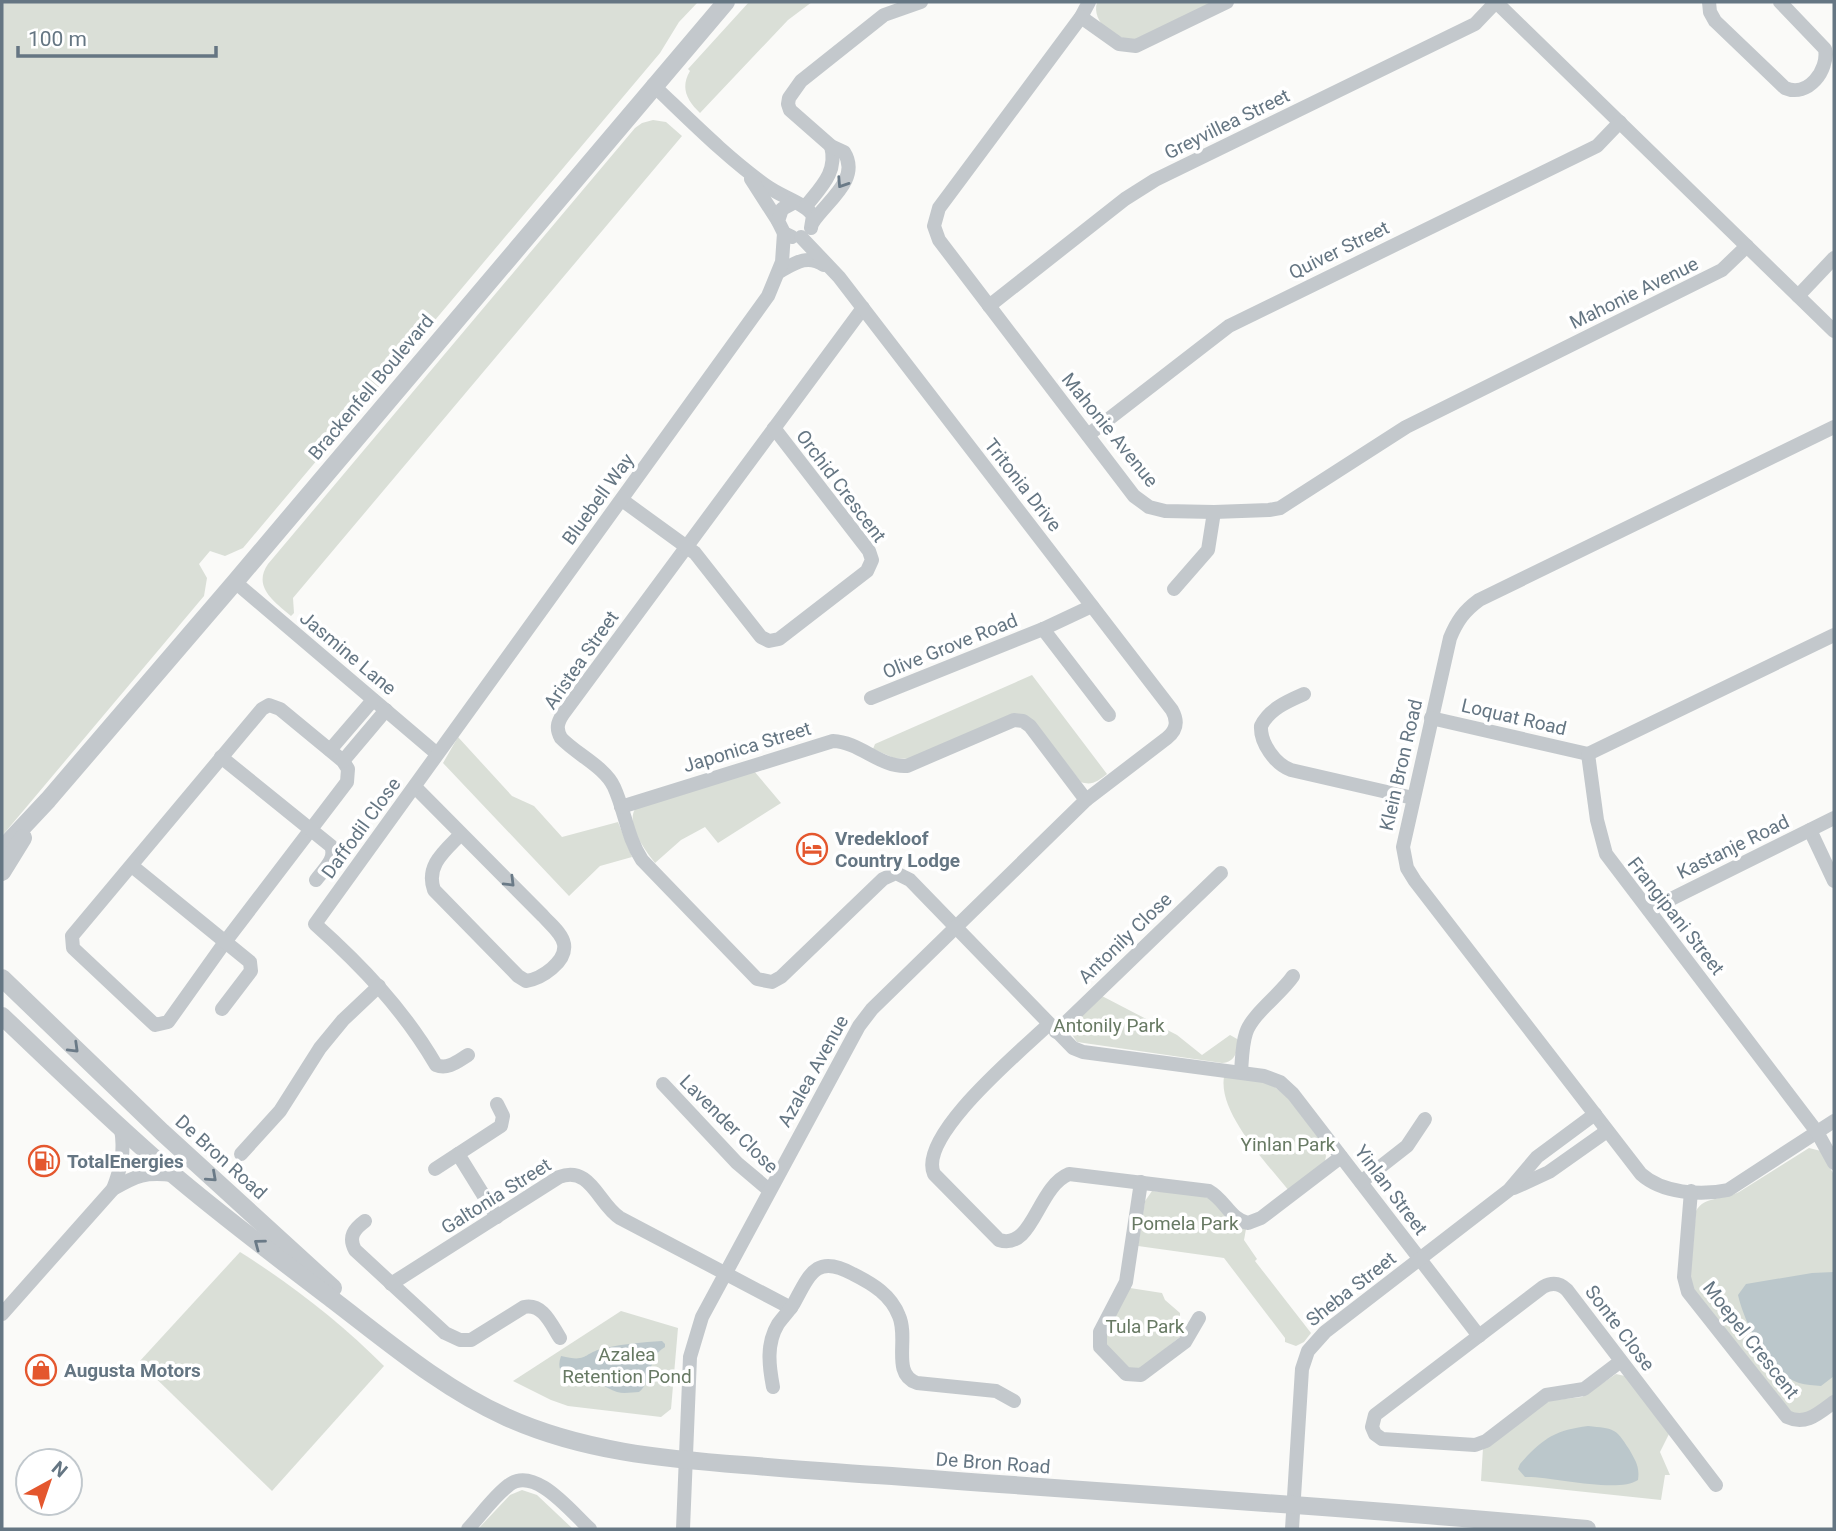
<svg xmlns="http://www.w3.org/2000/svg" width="1836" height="1531" font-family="Roboto,sans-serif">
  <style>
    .green { fill: #dadfd7 }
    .water { fill: #bbc7cb }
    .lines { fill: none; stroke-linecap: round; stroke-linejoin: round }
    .minor { stroke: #c3c8cc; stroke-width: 14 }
    .tertiary { stroke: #c3c8cc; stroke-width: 18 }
    .oneway { stroke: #6a7a87 }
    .labels { text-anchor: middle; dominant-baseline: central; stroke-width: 7; stroke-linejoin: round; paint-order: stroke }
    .street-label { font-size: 19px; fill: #657683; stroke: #fff }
    .poi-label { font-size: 19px; font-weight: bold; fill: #657683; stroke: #fff; text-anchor: start }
    .park-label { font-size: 19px; fill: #687a64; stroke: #fff }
  </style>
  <rect width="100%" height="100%" fill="#fafaf8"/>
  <!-- green -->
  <g class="green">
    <polygon points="2,2 698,2 679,22 660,53 243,548 225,556 210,551 199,564 207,578 204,596 2,836"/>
    <path d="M 749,2 L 812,2 L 788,20 L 700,113 C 687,100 680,88 690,71 L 688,69 Z"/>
    <path d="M 1097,2 L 1214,2 L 1134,40 C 1115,39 1091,23 1097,2 Z"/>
    <path d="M 653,120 L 666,122 L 682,136 L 293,598 L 294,613 L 291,616 C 275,602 252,587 268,564 L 635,128 L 642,123 Z"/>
    <path d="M 1032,675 L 1107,774 C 1098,781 1092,786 1081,782 L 1033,721 L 908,759 L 894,758 L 873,749 L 875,744 Z"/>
    <polygon points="458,737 512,796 534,806 562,837 618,822 632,857 600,866 569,896 443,763"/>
    <path d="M 754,771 L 781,803 L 718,843 L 705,827 L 681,840 L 655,863 C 645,850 626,825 635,809 Z"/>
    <path d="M 1102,996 L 1177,1035 L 1202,1055 L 1230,1035 L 1239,1040 C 1237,1051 1236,1062 1222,1063 L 1077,1042 L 1071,1033 L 1074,1024 Z"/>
    <path d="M 1224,1077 L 1260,1081 L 1275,1087 L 1288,1098 L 1324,1145 L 1326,1156 L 1325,1161 L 1289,1191 C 1267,1163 1218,1113 1224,1077 Z"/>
    <path d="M 1809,1148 L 1821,1151 L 1834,1175 L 1834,1395 L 1809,1413 L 1792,1413 L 1692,1287 L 1690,1279 L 1696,1211 C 1704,1196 1724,1200 1739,1192 Z"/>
    <path d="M 1152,1191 C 1169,1193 1193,1192 1208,1198 C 1225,1205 1225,1225 1246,1229 L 1244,1240 L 1257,1259 L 1255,1261 L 1311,1333 L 1304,1342 L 1296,1346 L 1285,1342 L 1285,1338 L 1224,1258 L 1138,1246 L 1145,1201 Z"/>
    <path d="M 240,1252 C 291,1284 341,1323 384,1366 L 272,1491 L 139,1362 Z"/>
    <polygon points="1130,1288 1162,1293 1165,1300 1180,1313 1180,1337 1141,1368 1129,1368 1107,1347 1105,1334"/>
    <polygon points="621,1311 678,1328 671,1409 661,1417 568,1406 551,1400 513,1381"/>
    <polygon points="1616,1374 1625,1376 1669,1434 1660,1452 1670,1475 1665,1475 1661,1500 1481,1481 1483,1448 1546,1401 1582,1397"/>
    <polygon points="522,1490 537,1495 573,1529 478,1529 510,1495"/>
  </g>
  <!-- water -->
  <g class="water">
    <path d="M 1834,1272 L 1834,1376 L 1821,1386 C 1814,1385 1806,1385 1799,1383 C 1769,1374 1744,1322 1738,1295 L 1746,1284 L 1812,1273 Z"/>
    <path d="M 662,1341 L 665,1344 L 665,1347 C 646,1358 654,1380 639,1392 C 633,1392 624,1394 617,1392 C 610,1390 604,1385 597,1383 C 581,1380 552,1381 561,1356 C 589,1363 582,1353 605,1348 C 624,1344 642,1342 662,1341 Z"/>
    <path d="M 1588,1426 C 1614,1429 1615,1427 1629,1449 C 1635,1460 1640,1466 1638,1480 C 1617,1494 1552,1476 1525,1477 L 1518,1469 L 1520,1464 C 1542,1439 1555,1430 1588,1426 Z"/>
  </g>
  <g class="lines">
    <!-- minor -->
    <g class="minor">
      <polyline points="1089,2 1081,17 939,208 934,226 939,240 1134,496 1149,507 1165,511 1214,512 1269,510 1280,508 1406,427 1722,270 1747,246"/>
      <polyline points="1496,2 1834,331"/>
      <path d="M 1709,2 L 1710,12 L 1715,21 L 1785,88 C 1808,98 1829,70 1825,49 L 1780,2"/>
      <polyline points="1081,17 1119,44 1136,46 1227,2"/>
      <path d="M 653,85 C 690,120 726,157 768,187 C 782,197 807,204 813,216 L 811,228"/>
      <polyline points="751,179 778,221"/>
      <path d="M 806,206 C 821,187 838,172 831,146"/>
      <path d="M 813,222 C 827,201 861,179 844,152 L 831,146 L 790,110 L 788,104 L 789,98 L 801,81 L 884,15 L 921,2"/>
      <polyline points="792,237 784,233 778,221 782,209 793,203"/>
      <path d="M 779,272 C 795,263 807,254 824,265"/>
      <polyline points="1798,296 1834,258"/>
      <polyline points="989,306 1125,199 1155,180 1475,24 1496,2"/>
      <path d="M 863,308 L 563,714 C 557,723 556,729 561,738 C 576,754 605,767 614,787 C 625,811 627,837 642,860 L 757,979 L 772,982 L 781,977 L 883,879 L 896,873 L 910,880 L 1073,1048 L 1083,1052 L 1264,1076 L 1280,1082 L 1293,1094 L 1479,1336"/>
      <path d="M 1834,427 L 1479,600 C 1464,611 1457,621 1450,638 L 1403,847 L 1407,868 L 1415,881 L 1641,1174 C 1662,1193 1700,1196 1728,1190 L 1834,1121"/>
      <polyline points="1088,435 1229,326 1597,146 1620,122"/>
      <polyline points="622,500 695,553 761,637 769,641 779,639 867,571 872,560 869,551 774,428"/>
      <polyline points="235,582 436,753"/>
      <polyline points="1174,589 1208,550 1214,512"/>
      <polyline points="1043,629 1109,715"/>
      <path d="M 1304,694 C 1288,701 1269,709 1261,726 C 1260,743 1275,764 1291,770 L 1413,798"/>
      <polyline points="871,698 1043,629 1092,606"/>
      <polygon points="269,705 280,709 343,761 348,769 347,782 225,942 168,1022 155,1025 73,948 72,936 262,709"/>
      <polyline points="1431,718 1588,754"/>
      <polyline points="330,750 373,700"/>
      <polyline points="1588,754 1597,820 1606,854 1817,1132 1834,1163"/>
      <polyline points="1588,754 1834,635"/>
      <path d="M 221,757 L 331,846 C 337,859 323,870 316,880"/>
      <polyline points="343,761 386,710"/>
      <path d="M 415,787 L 543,916 C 550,924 562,933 564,944 C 567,962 541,979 526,981 L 518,976 L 434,890 C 425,865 446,850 461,834"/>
      <path d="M 621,807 L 833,741 C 860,742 881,768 907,766 L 1014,720 L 1023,721 L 1030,726 L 1086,800"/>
      <polyline points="1810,830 1834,881"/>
      <polyline points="132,866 250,962 251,971 222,1009"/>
      <polyline points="1649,910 1834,818"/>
      <path d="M 1049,1024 C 1022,1050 917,1136 934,1174 L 999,1240 C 1033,1251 1037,1187 1069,1174 L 1209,1191 C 1225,1200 1230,1219 1248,1223 L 1261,1218 L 1341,1157"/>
      <polyline points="1056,1032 1221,873"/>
      <path d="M 468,1055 C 458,1061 448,1070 436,1065 C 404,1010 362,966 315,924 L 768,296 L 782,262 L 784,233"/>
      <path d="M 1241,1072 C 1242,1060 1242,1045 1246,1033 C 1252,1014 1281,994 1293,976"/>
      <polyline points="663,1084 737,1163 769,1190"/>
      <polyline points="497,1104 503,1116 501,1126 458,1154 497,1217"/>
      <polyline points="241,1154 280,1111 320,1048 343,1020 379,986"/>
      <polyline points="435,1169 458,1154"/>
      <polyline points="1141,1182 1126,1282 1100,1332 1100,1347 1126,1374 1141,1375 1185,1342 1199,1318"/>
      <polyline points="1361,1182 1407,1146 1425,1119"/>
      <polyline points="1514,1188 1549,1172 1607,1131"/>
      <path d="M 113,1189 C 121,1168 125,1152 121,1129"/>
      <path d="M 1691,1191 L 1684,1277 L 1688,1292 L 1787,1417 C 1806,1426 1819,1413 1834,1402"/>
      <path d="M 365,1221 C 354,1229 348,1237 355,1250 L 445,1333 L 460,1340 L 471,1340 L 524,1307 C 543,1303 551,1324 560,1338"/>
      <path d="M 391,1284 L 559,1177 C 591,1165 598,1204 620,1218 L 791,1308"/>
      <path d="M 2,1314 L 113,1189 C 137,1175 145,1172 173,1175"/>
      <path d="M 1621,1361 L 1584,1389 L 1546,1395 L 1486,1441 L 1475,1445 L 1382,1439 L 1375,1434 L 1372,1427 L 1375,1415 L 1543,1287 C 1552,1282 1560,1283 1567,1290 L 1716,1485"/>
      <path d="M 773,1387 C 769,1366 766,1344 778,1324 C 783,1317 790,1310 794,1303 C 810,1273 817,1254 853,1274 C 873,1284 891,1295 899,1316 C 909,1339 891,1374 917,1383 L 996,1391 L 1014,1401"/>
      <path d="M 468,1529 C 481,1515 494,1496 509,1485 C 535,1465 572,1513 590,1529"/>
      <path d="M 683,1529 L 690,1357 L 702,1317 L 859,1026 L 872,1009 L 1086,800 L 1167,738 C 1177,730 1178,721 1172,710 L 839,277 L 801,237"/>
      <polyline points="1292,1529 1302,1369 1308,1351 1325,1332 1509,1190 1537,1157 1595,1114"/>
    </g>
    <!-- tertiary -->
    <g class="tertiary">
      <polyline points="2,849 48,800 235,582 726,2"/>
      <polyline points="2,872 23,838"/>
      <polyline points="2,978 162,1132 333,1288"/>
      <path d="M 2,1016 C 59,1070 115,1125 175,1176 C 226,1219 279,1259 333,1300 C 388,1342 442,1388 506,1417 C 581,1451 663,1459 744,1465 C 793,1469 842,1473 892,1476 C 1124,1494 1356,1507 1587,1529"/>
    </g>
  </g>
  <!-- one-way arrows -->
  <defs><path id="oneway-chevron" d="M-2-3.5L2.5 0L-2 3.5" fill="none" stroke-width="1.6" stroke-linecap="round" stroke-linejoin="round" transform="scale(1.75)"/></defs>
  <g class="oneway">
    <use href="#oneway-chevron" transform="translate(842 183) rotate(123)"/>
    <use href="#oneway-chevron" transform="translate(510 882) rotate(45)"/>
    <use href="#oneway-chevron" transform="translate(74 1048) rotate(44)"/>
    <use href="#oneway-chevron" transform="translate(212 1177) rotate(42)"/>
    <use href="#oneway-chevron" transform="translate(259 1244) rotate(-143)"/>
  </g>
  <!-- icons -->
  <defs>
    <g id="hotel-ring" transform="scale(1.575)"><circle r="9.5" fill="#fff" stroke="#e4572e" stroke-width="1.5"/><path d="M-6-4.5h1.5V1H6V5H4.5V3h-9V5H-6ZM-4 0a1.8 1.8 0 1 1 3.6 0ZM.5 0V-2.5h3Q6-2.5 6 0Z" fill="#e4572e"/></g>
    <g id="fuel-ring" transform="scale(1.575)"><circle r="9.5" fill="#fff" stroke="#e4572e" stroke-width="1.5"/><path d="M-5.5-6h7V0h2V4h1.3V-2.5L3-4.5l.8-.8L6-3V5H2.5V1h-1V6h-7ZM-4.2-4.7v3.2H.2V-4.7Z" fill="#e4572e"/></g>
    <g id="shop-ring" transform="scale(1.575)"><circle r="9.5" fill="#fff" stroke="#e4572e" stroke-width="1.5"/><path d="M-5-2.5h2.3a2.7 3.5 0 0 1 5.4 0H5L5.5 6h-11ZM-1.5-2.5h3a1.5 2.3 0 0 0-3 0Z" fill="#e4572e"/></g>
  </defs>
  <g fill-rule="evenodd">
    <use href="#hotel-ring" x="812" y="849"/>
    <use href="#fuel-ring" x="44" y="1161"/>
    <use href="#shop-ring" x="41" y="1370"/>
  </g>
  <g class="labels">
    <!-- street labels -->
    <g class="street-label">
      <text transform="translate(1227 124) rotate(-26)">Greyvillea Street</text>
      <text transform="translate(1339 250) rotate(-26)">Quiver Street</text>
      <text transform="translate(1634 293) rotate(-26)">Mahonie Avenue</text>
      <text transform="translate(371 387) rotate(-50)">Brackenfell Boulevard</text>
      <text transform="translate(1110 430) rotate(51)">Mahonie Avenue</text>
      <text transform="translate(1023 485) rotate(52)">Tritonia Drive</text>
      <text transform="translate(841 486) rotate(53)">Orchid Crescent</text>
      <text transform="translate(598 499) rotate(-54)">Bluebell Way</text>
      <text transform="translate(950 646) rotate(-22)">Olive Grove Road</text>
      <text transform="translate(348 653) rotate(40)">Jasmine Lane</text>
      <text transform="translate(581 660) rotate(-55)">Aristea Street</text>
      <text transform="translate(1514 717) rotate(13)">Loquat Road</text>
      <text transform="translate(747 747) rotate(-17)">Japonica Street</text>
      <text transform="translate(1401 765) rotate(-77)">Klein Bron Road</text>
      <text transform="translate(361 828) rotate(-54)">Daffodil Close</text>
      <text transform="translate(1733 847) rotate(-26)">Kastanje Road</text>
      <text transform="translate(1676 916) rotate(52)">Frangipani Street</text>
      <text transform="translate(1125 938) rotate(-44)">Antonily Close</text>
      <text transform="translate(813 1071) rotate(-61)">Azalea Avenue</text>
      <text transform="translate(729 1124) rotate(45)">Lavender Close</text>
      <text transform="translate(221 1157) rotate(42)">De Bron Road</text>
      <text transform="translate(1391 1190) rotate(53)">Yinlan Street</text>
      <text transform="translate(496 1196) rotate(-32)">Galtonia Street</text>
      <text transform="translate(1351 1289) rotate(-38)">Sheba Street</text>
      <text transform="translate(1620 1328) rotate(53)">Sonte Close</text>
      <text transform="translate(1751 1340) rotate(52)">Moepel Crescent</text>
      <text transform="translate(993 1463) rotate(4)">De Bron Road</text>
    </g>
    <!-- poi labels -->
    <g class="poi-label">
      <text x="835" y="838">Vredekloof<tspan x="835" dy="22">Country Lodge</tspan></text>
      <text x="67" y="1161">TotalEnergies</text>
      <text x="64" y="1370">Augusta Motors</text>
    </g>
    <!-- park labels -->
    <g class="park-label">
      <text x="1109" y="1025">Antonily Park</text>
      <text x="1288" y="1144">Yinlan Park</text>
      <text x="1185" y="1223">Pomela Park</text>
      <text x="1145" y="1326">Tula Park</text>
      <text x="627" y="1354">Azalea<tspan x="627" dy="22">Retention Pond</tspan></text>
    </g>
  </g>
  <!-- border -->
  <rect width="1836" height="1531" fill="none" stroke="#657683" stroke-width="7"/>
  <!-- north arrow -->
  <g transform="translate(49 1482) rotate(40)"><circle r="33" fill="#ffffff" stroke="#c1c8cd" stroke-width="2"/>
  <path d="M0-5L12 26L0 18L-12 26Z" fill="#e4572e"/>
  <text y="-10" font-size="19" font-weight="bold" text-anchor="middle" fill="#657683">N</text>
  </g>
  <!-- scale -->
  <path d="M18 46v10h198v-10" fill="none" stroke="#657683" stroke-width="3.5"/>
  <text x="28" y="46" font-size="21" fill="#657683" stroke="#ffffff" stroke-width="5" paint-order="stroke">100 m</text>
</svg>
